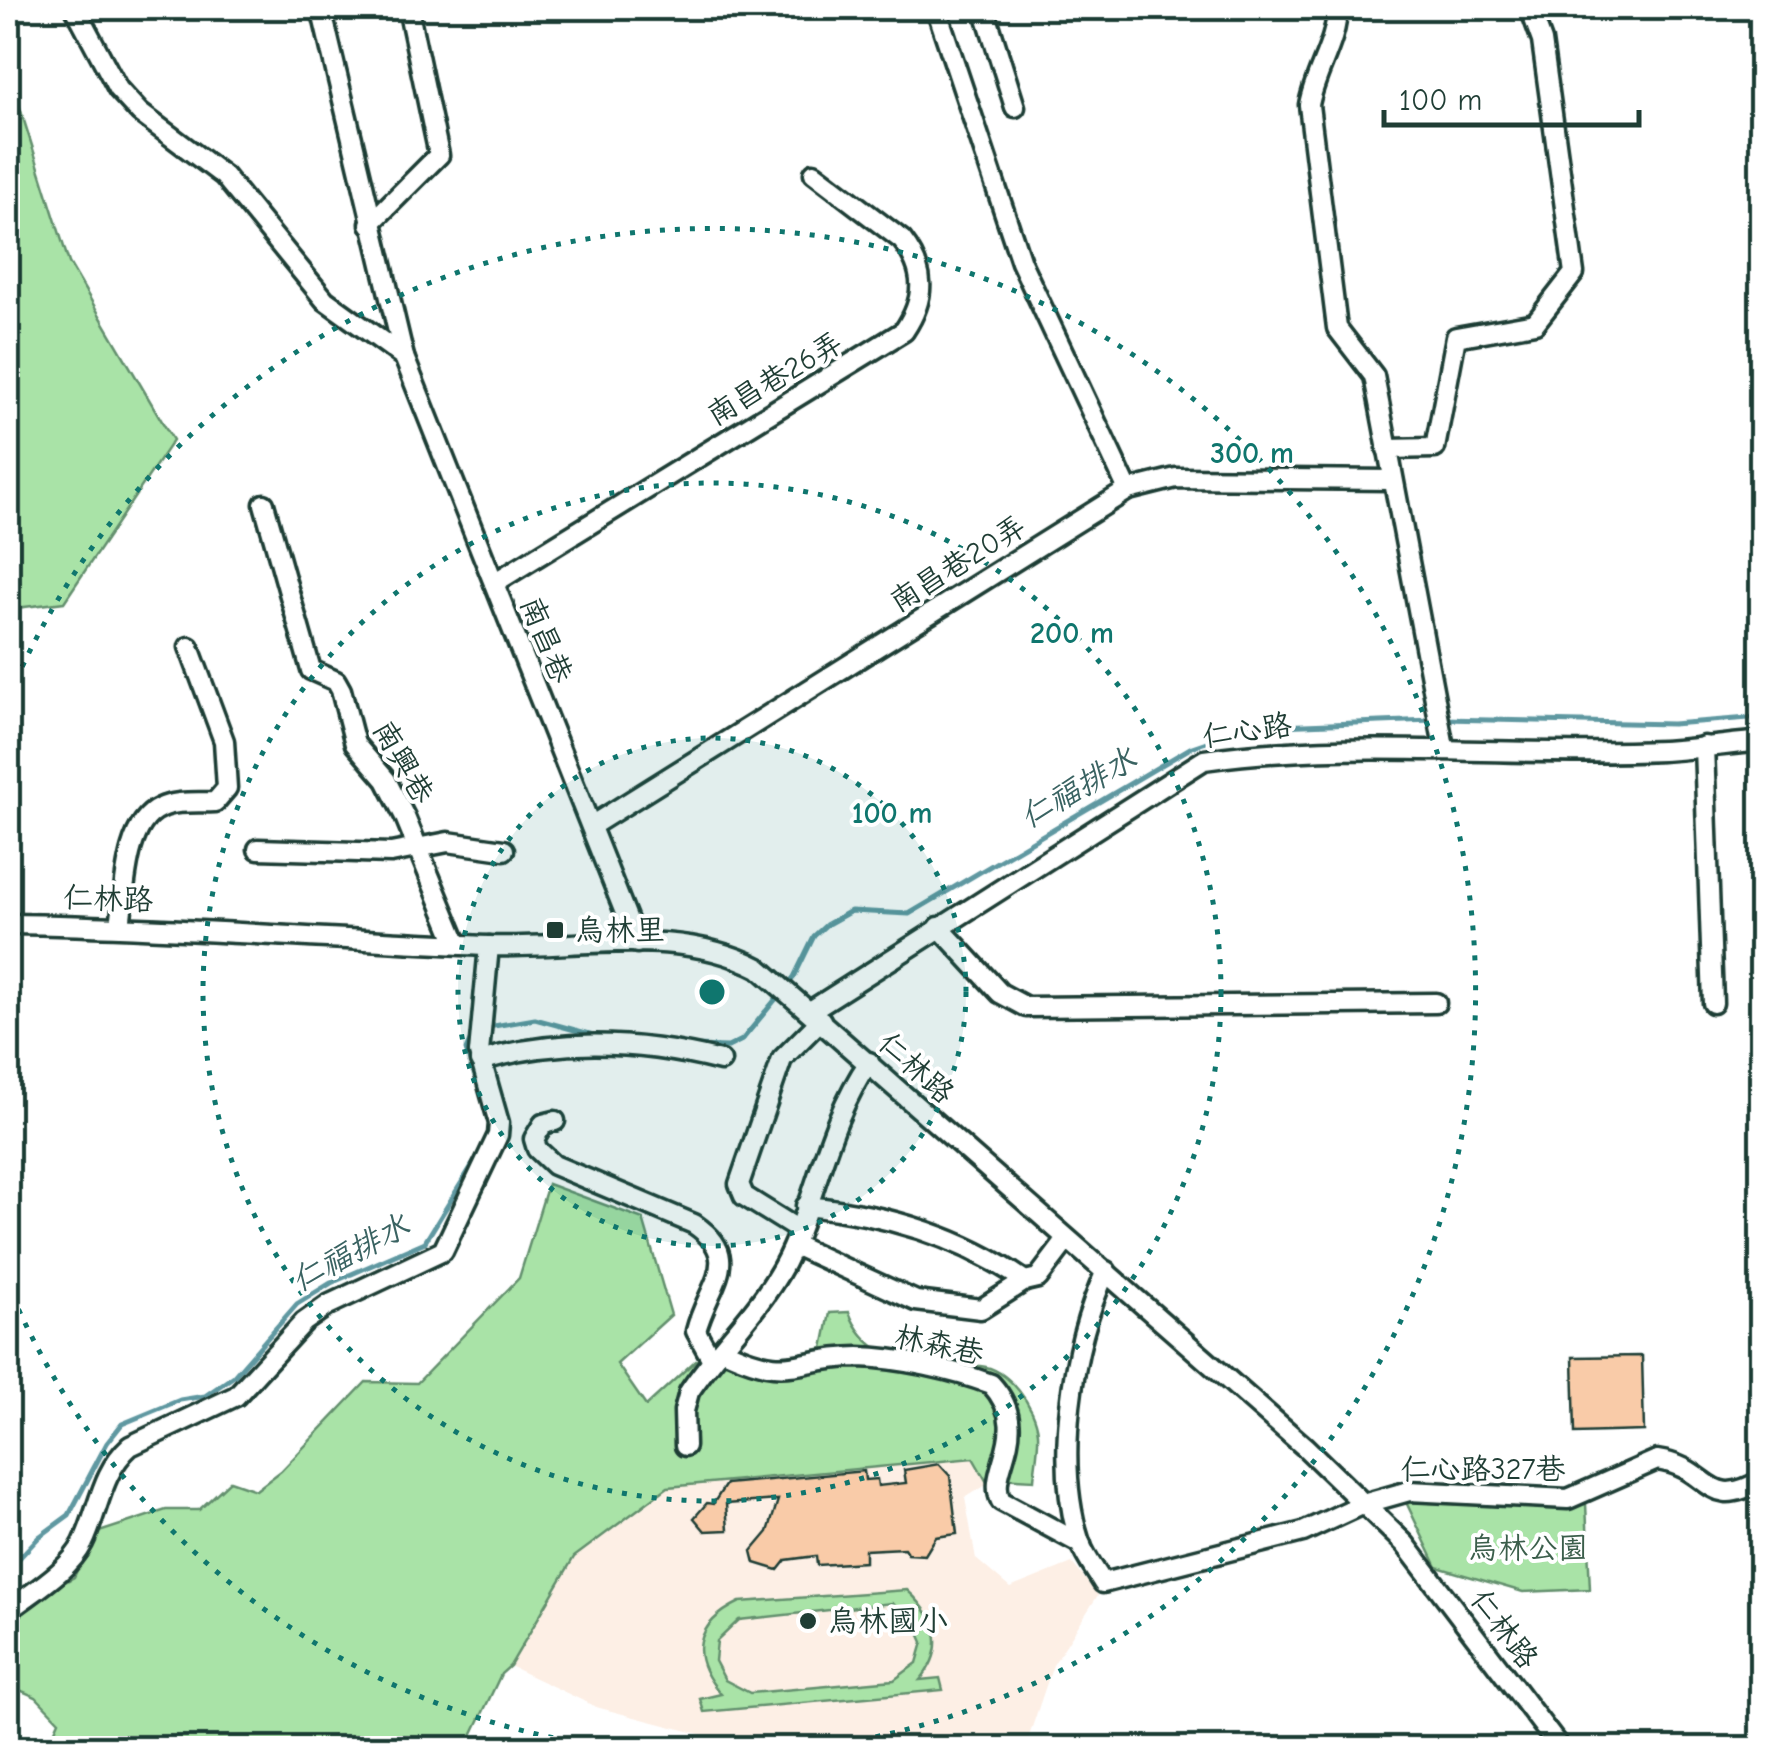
<svg xmlns="http://www.w3.org/2000/svg" width="1769" height="1756" font-family="'Comic Neue','LXGW WenKai TC',sans-serif">
  <style>
    .built { fill: #fdefe5 }
    .green { fill: #a9e3a7; stroke: #64906e; stroke-width: 2.5; fill-rule: evenodd }
    .lines { fill: none; stroke-linecap: round; stroke-linejoin: round }
    .stream { stroke: #5f98a1; stroke-width: 5 }
    .building { fill: #f9cba8; stroke: #1f3d34; stroke-width: 2.5 }
    .minor-casing { stroke: #1f3d34; stroke-width: 25 }
    .minor { stroke: #fff; stroke-width: 18 }
    .ring { fill: none; stroke: #0f766e; stroke-width: 5; stroke-dasharray: 5 10 }
    .poi-dot { fill: #1f3d34; stroke: #fff; stroke-width: 4 }
    .labels { text-anchor: middle; dominant-baseline: central; stroke-width: 8; stroke-linejoin: round; paint-order: stroke }
    .street-label { font-size: 30px; fill: #1f3d34; stroke: #fff }
    .poi-label { font-size: 30px; fill: #1f3d34; stroke: #fff; text-anchor: start }
    .park-label { font-size: 30px; fill: #3b5e4b; stroke: #fff }
    .water-label { font-size: 32px; font-style: italic; fill: #3a6362; stroke: #fff }
    .centre { fill: #0f766e; stroke: #fff; stroke-width: 5 }
    .ring-label { font-size: 30px; text-anchor: middle; font-weight: bold; fill: #0f766e; stroke: #fff; stroke-width: 8; stroke-linejoin: round; paint-order: stroke }
  </style>
  <rect width="100%" height="100%" fill="#fff"/>
  <filter id="ink" filterUnits="userSpaceOnUse"><feTurbulence type="fractalNoise" baseFrequency=".01" numOctaves="2"/><feDisplacementMap in="SourceGraphic" scale="20" xChannelSelector="R" yChannelSelector="G"/><feConvolveMatrix kernelMatrix="1 2 1 2 8 2 1 2 1" color-interpolation-filters="sRGB"/></filter>
  <g filter="url(#ink)">
    <!-- built -->
    <polygon class="built" points="973,1458 988,1484 965,1498 976,1559 1010,1588 1072,1563 1098,1595 1053,1665 1025,1748 753,1748 596,1707 510,1666 574,1557 668,1487"/>
    <!-- green -->
    <g class="green">
      <polygon points="8,70 69,263 173,440 64,602 8,609"/>
      <path d="M 548,1184 L 643,1219 L 671,1315 L 617,1364 L 646,1406 L 696,1360 L 756,1364 L 823,1348 L 830,1313 L 849,1312 C 862,1347 897,1366 934,1372 C 949,1374 965,1365 980,1366 C 1008,1368 1036,1407 1038,1433 C 1039,1448 1035,1465 1034,1480 L 998,1478 L 988,1484 L 973,1458 L 668,1487 L 574,1557 L 510,1666 L 501,1674 L 466,1748 L 47,1748 L 59,1721 L 36,1697 L 8,1685 L 8,1622 L 24,1604 L 74,1577 L 93,1534 L 166,1510 L 199,1510 L 230,1481 L 256,1490 L 281,1471 L 366,1382 L 417,1383 L 519,1278 Z"/>
      <polygon points="1406,1502 1586,1504 1590,1589 1523,1592 1437,1567"/>
      <path d="M 907,1590 C 937,1617 948,1647 920,1680 L 940,1678 L 943,1690 L 704,1712 L 700,1699 L 721,1694 C 688,1656 694,1624 740,1602 ZM 892,1603 L 911,1615 L 923,1642 L 917,1663 L 894,1680 L 750,1693 L 725,1680 L 715,1661 L 717,1641 L 739,1620 Z"/>
    </g>
    <g class="lines">
      <!-- stream -->
      <g class="stream">
        <polyline points="1443,719 1672,724 1762,717"/>
        <polyline points="494,1026 535,1019 597,1036"/>
        <polyline points="471,1039 466,1050 482,1094"/>
        <polyline points="693,1046 728,1047 742,1040 794,977 814,936 826,925 851,911 909,914 1192,747 1250,727 1432,720"/>
        <polyline points="8,1570 39,1537 69,1515 107,1443 122,1424 180,1400 205,1396 234,1376 297,1304 331,1283 425,1242 481,1151"/>
      </g>
    </g>
    <!-- building -->
    <g class="building">
      <polygon points="1642,1356 1644,1431 1575,1433 1573,1357"/>
      <polygon points="939,1464 950,1476 957,1534 936,1537 925,1555 908,1554 904,1548 865,1550 865,1562 817,1565 816,1556 786,1560 778,1570 755,1563 752,1551 768,1532 778,1500 726,1504 728,1530 705,1531 694,1518 707,1503 713,1504 726,1484 864,1471 865,1480 877,1479 878,1486 906,1483 904,1470"/>
    </g>
    <g class="lines">
      <!-- minor casing -->
      <g class="minor-casing">
        <g id="minor">
          <polyline points="75,8 118,89 140,113 224,176 325,300 404,357 637,943"/>
          <polyline points="321,8 404,357"/>
          <polyline points="936,8 1021,262 1128,490"/>
          <polyline points="984,8 1015,107"/>
          <path d="M 1337,8 C 1337,43 1315,71 1309,105 L 1337,328 L 1374,376 L 1444,747"/>
          <polyline points="370,224 439,155 408,8"/>
          <polyline points="1387,449 1435,448 1456,337 1535,323 1574,273 1542,41 1530,8"/>
          <polyline points="264,504 311,670 336,681 341,690 355,744 386,780 405,817 457,943"/>
          <path d="M 494,583 L 904,331 C 926,298 926,271 902,240 L 814,173"/>
          <polyline points="1704,746 1713,1003"/>
          <polyline points="591,826 1128,490 1176,478 1393,480"/>
          <polyline points="258,849 391,853 448,842 504,850"/>
          <path d="M 8,924 C 168,926 328,940 488,946 C 578,949 676,925 759,968 L 1305,1447 L 1405,1544 L 1560,1748"/>
          <path d="M 120,926 C 125,893 124,824 160,808 C 176,800 198,803 215,802 L 227,788 L 224,741 L 189,647"/>
          <polyline points="939,927 1000,993 1026,1007 1436,1003"/>
          <path d="M 810,1011 L 1204,760 C 1357,738 1509,758 1662,751 C 1695,749 1729,744 1762,741"/>
          <path d="M 480,1061 C 559,1037 641,1041 721,1061"/>
          <path d="M 555,1121 L 543,1124 L 534,1139 L 537,1149 L 554,1165 L 694,1224 C 745,1259 708,1284 696,1331 L 712,1360"/>
          <path d="M 806,1206 C 885,1214 959,1235 1025,1281 L 1038,1278 L 1066,1241"/>
          <polyline points="797,1229 744,1196 739,1184 782,1059 821,1020"/>
          <polyline points="794,1245 916,1301 981,1309 1025,1281"/>
          <path d="M 1106,1271 C 1071,1346 1054,1464 1080,1543 C 1085,1557 1096,1571 1103,1583 L 1303,1532 L 1363,1504 L 1409,1491 L 1568,1499 L 1657,1460 C 1713,1468 1705,1513 1762,1480"/>
          <path d="M 722,1349 C 794,1383 792,1357 859,1357 C 900,1358 953,1370 991,1384 C 1035,1432 985,1470 1001,1501 L 1081,1544"/>
          <path d="M 685,1446 L 684,1411 L 689,1392 C 722,1342 768,1304 792,1248 C 819,1185 829,1120 869,1062"/>
          <path d="M 8,1611 C 32,1592 69,1571 83,1543 C 99,1510 101,1472 130,1446 L 236,1396 L 304,1322 L 328,1305 L 443,1251 L 498,1135 L 499,1123 L 479,1053 L 489,946"/>
        </g>
      </g>
      <!-- minor -->
      <use href="#minor" class="minor"/>
    </g>
  </g>
  <!-- distance rings -->
  <circle cx="712" cy="992" r="254" fill="#0f766e" fill-opacity=".12"/>
  <g class="ring">
    <circle cx="712" cy="992" r="254"/>
    <circle cx="712" cy="992" r="509"/>
    <path d="M612 1748A763 763 0 0 1 10 1290M10 694A763 763 0 1 1 812 1748"/>
  </g>
  <!-- markers -->
  <g class="poi-dot">
    <rect x="545" y="920" width="20" height="20" rx="5"/>
    <circle cx="808" cy="1621" r="10"/>
  </g>
  <g class="labels">
    <!-- street labels -->
    <g class="street-label">
      <text transform="translate(775 379) rotate(-31)">南昌巷26弄</text>
      <text transform="translate(958 564) rotate(-32)">南昌巷20弄</text>
      <text transform="translate(546 640) rotate(68)">南昌巷</text>
      <text transform="translate(1247 731) rotate(-8)">仁心路</text>
      <text transform="translate(403 762) rotate(60)">南興巷</text>
      <text transform="translate(108 899) rotate(2)">仁林路</text>
      <text transform="translate(916 1068) rotate(42)">仁林路</text>
      <text transform="translate(939 1345) rotate(12)">林森巷</text>
      <text x="1483" y="1469">仁心路327巷</text>
      <text transform="translate(1504 1629) rotate(53)">仁林路</text>
    </g>
    <!-- poi labels -->
    <g class="poi-label">
      <text x="575" y="930">烏林里</text>
      <text x="828" y="1621">烏林國小</text>
    </g>
    <!-- park labels -->
    <g class="park-label">
      <text x="1528" y="1548">烏林公園</text>
    </g>
    <!-- water labels -->
    <g class="water-label">
      <text transform="translate(1078 788) rotate(-30)">仁福排水</text>
      <text transform="translate(350 1253) rotate(-28)">仁福排水</text>
    </g>
  </g>
  <circle cx="712" cy="992" r="15" class="centre"/>
  <g class="ring-label">
    <text x="1252" y="463">300 m</text>
    <text x="1072" y="643">200 m</text>
    <text x="892" y="823">100 m</text>
  </g>
  <!-- margin -->
  <rect width="1769" height="1756" fill="none" stroke="#fff" stroke-width="40"/>
  <rect x="20" y="20" width="1729" height="1716" fill="none" stroke="#1f3d34" stroke-width="4" filter="url(#ink)"/>
  <!-- scale -->
  <path d="M1384 110v15h255v-15" fill="none" stroke="#1f3d34" stroke-width="5"/>
  <text x="1399" y="110" font-size="30" fill="#1f3d34" stroke="#ffffff" stroke-width="8" paint-order="stroke">100 m</text>
</svg>
